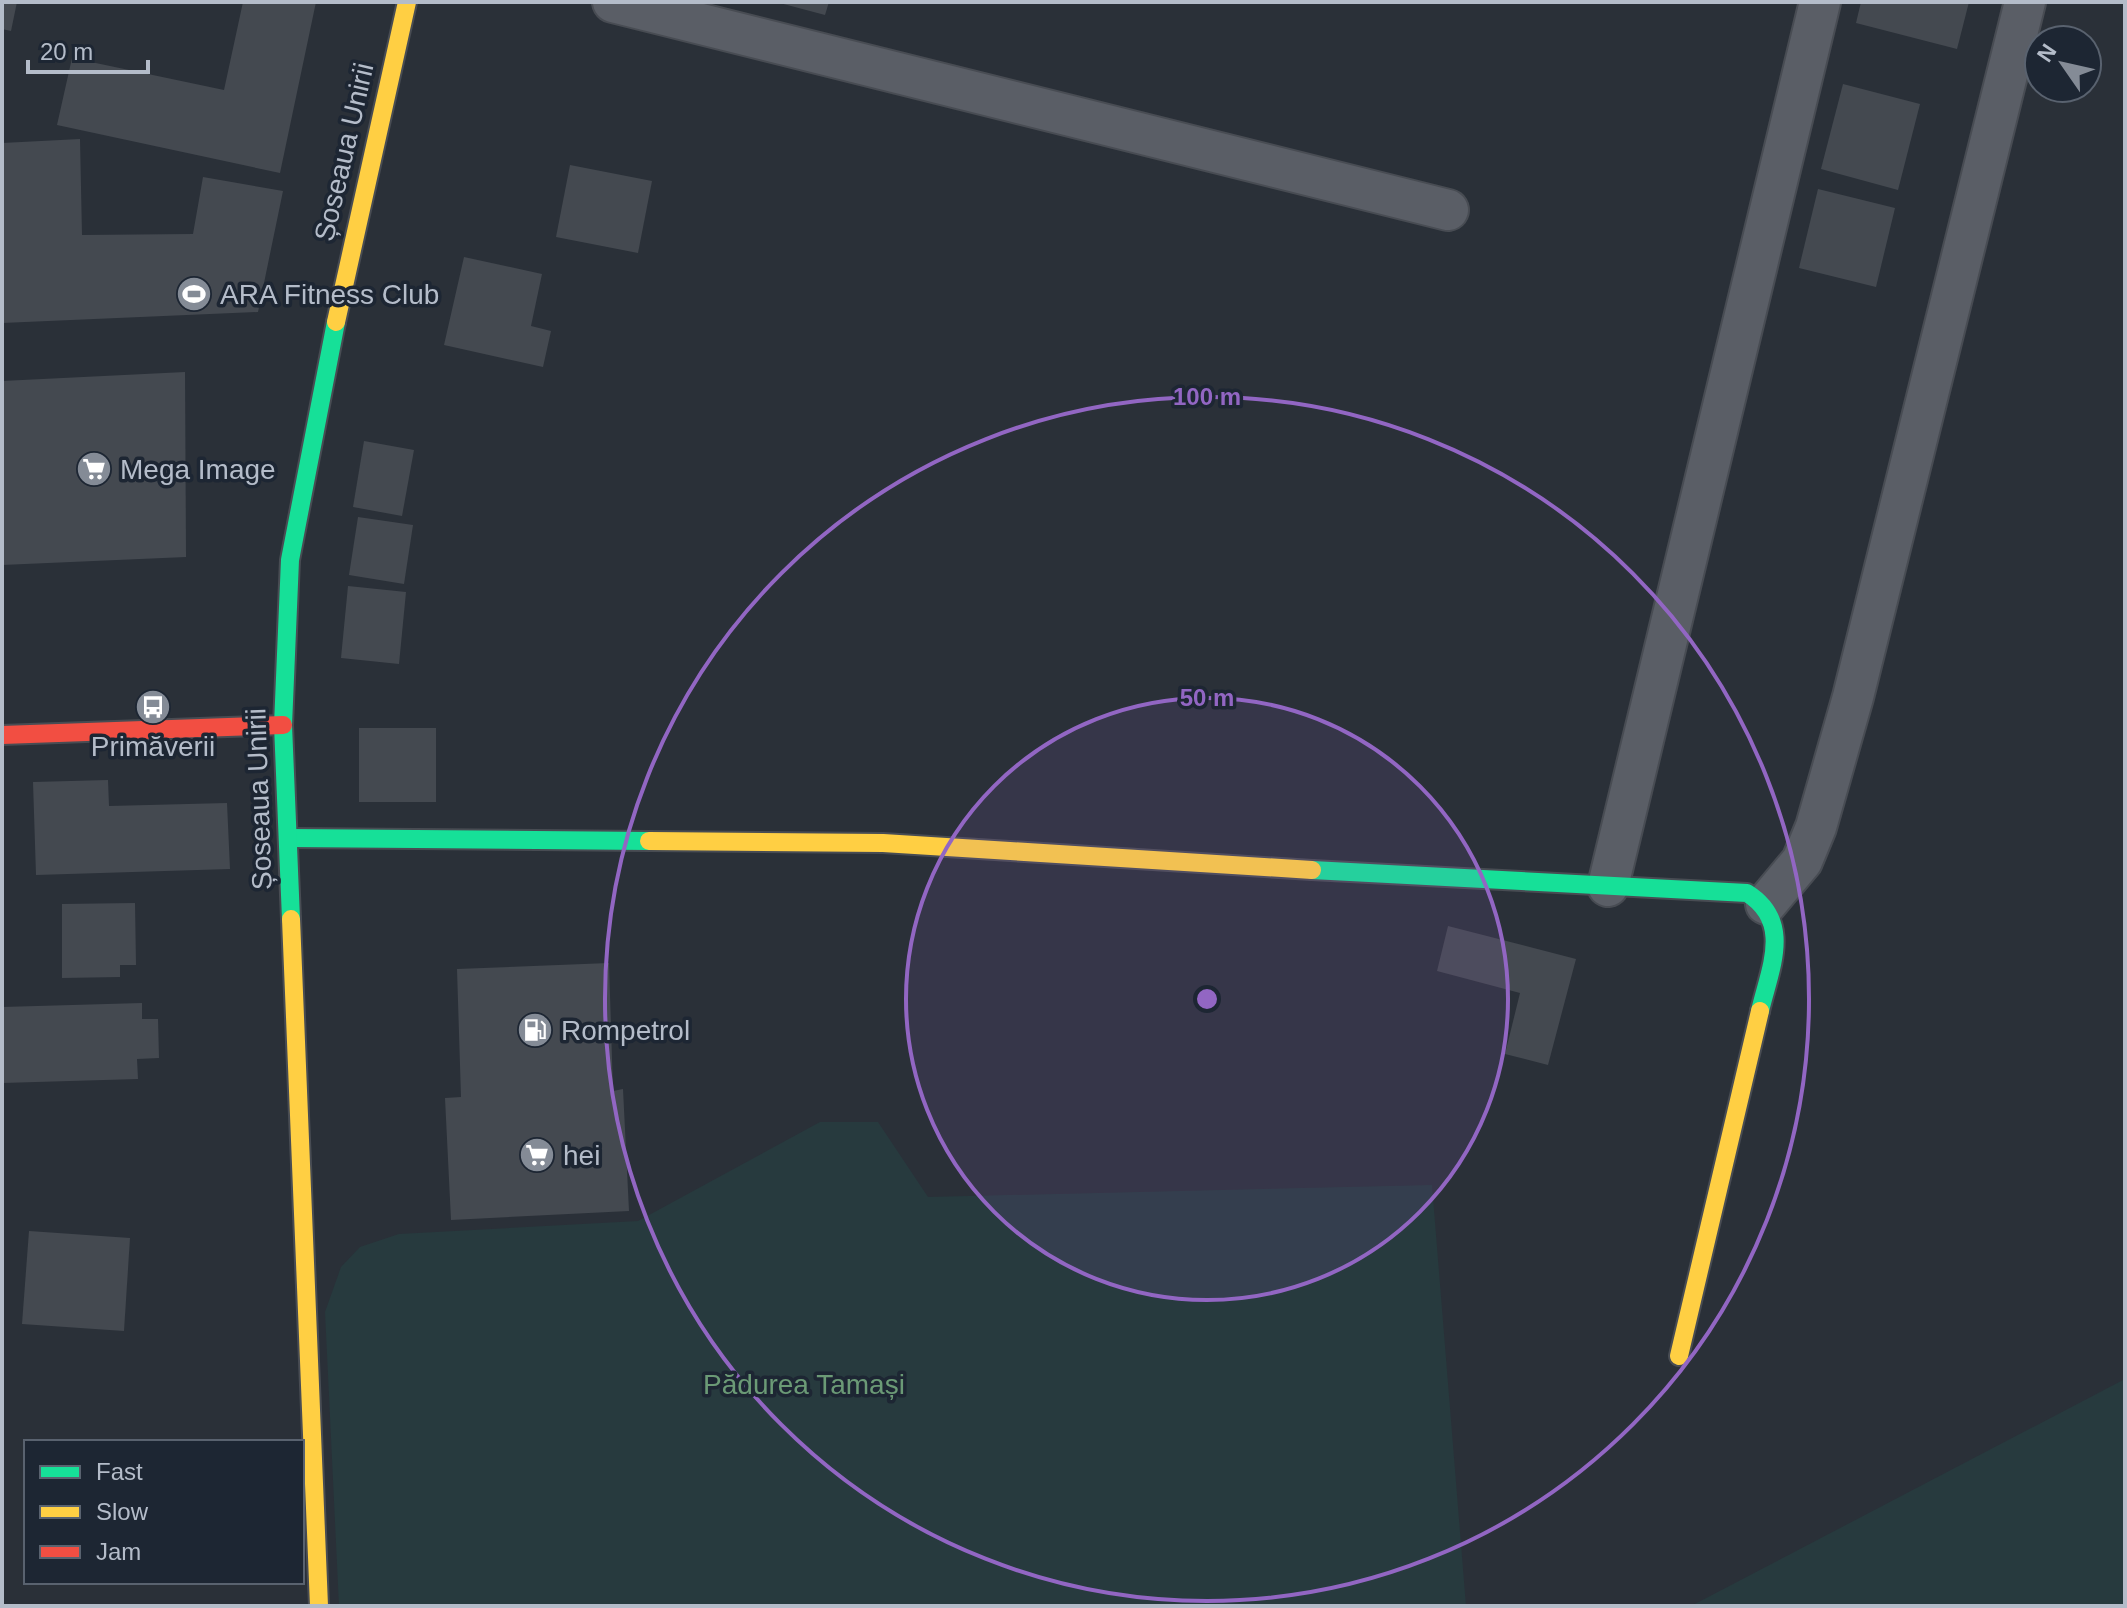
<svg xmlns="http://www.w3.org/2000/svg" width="2127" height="1608" font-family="Arial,sans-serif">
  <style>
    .green { fill: #273a3e }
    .building { fill: #444950 }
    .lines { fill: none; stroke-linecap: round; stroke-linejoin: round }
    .street-casing { stroke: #484c53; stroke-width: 44 }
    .fast-casing { stroke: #484c53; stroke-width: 22 }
    .slow-casing { stroke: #484c53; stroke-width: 22 }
    .jam-casing { stroke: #484c53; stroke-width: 22 }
    .street { stroke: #5a5e66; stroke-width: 40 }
    .fast { stroke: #16e098; stroke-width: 18 }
    .slow { stroke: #ffcf43; stroke-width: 18 }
    .jam { stroke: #f24e42; stroke-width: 18 }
    .ring { fill: none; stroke: #9266c3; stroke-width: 4 }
    .labels { text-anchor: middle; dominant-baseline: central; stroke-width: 7; stroke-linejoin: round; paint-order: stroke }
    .street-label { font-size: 28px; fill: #b4bcc9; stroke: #1d2633 }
    .poi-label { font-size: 28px; fill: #b4bcc9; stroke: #1d2633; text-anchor: start }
    .park-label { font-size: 28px; fill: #6b9a76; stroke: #1d2633 }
    .centre { fill: #9266c3; stroke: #1d2633; stroke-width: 4 }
    .ring-label { font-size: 24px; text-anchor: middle; font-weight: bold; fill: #9266c3; stroke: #1d2633; stroke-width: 7; stroke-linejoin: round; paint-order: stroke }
  </style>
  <rect width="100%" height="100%" fill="#2a3038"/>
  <!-- green -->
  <g class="green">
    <polygon points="820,1122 878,1122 928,1197 1432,1185 1466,1606 339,1606 325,1312 341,1267 360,1247 399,1234 638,1221"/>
    <polygon points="2125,1379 2125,1606 1691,1606"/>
  </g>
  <!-- building -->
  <g class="building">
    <polygon points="2,2 17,2 11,31 2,29"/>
    <polygon points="243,2 316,2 280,173 57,125 72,58 224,90"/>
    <polygon points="776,2 829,2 825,15"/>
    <polygon points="1861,2 1969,2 1957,49 1856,23"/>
    <polygon points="1843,84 1920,104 1898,190 1821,169"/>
    <polygon points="80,139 82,235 193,234 203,177 283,191 258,312 2,323 2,143"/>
    <polygon points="570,165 652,181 638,253 556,237"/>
    <polygon points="1818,189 1895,208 1876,287 1799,268"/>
    <polygon points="464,257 542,274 531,326 551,331 543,367 444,345"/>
    <polygon points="185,372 186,557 2,565 2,381"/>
    <polygon points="364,441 414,450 402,516 353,507"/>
    <polygon points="358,517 413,525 404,584 349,575"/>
    <polygon points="348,586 406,592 399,664 341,658"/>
    <rect x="359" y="728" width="77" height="74"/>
    <polygon points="108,780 109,806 227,803 230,869 36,875 33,782"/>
    <polygon points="135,903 136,965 120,965 120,977 62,978 62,904"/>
    <polygon points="1448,926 1576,959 1548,1065 1505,1054 1520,993 1437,971"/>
    <polygon points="609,963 613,1091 623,1089 629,1211 451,1220 445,1098 461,1097 457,969"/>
    <polygon points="142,1003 142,1019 158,1019 159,1058 137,1059 138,1079 2,1083 2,1007"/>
    <polygon points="29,1231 130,1238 124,1331 22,1324"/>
  </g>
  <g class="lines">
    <!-- street casing -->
    <g class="street-casing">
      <g id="street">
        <polyline points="613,2 1448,210"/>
        <polyline points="1608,886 1820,2"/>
        <polyline points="1766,904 1802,861 1816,827 1853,697 2025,2"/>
      </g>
    </g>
    <!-- fast casing -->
    <g class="fast-casing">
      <g id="fast">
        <polyline points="289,838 649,841"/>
        <path d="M 1312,870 L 1747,893 C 1793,922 1770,968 1760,1011"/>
        <polyline points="291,919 283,725 290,560 336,322"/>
      </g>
    </g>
    <!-- slow casing -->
    <g class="slow-casing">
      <g id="slow">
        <polyline points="336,322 407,2"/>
        <polyline points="649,841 883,843 1312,870"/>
        <polyline points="291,919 319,1606"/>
        <polyline points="1679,1356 1760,1011"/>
      </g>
    </g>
    <!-- jam casing -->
    <g class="jam-casing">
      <polyline id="jam" points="2,735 283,725"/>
    </g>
    <!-- street -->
    <use href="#street" class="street"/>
    <!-- fast -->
    <use href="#fast" class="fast"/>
    <!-- slow -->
    <use href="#slow" class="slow"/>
    <!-- jam -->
    <use href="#jam" class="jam"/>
  </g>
  <!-- distance rings -->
  <circle cx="1207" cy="999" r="301" fill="#9266c3" fill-opacity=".12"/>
  <g class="ring">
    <circle cx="1207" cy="999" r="301"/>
    <circle cx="1207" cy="999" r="602"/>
  </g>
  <!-- icons -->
  <defs>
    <g id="stadium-disc" transform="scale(1.8)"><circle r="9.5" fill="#848b96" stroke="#1d2633"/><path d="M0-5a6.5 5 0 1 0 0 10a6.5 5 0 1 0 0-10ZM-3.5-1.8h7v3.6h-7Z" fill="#fff"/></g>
    <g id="supermarket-disc" transform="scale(1.8)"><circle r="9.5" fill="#848b96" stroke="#1d2633"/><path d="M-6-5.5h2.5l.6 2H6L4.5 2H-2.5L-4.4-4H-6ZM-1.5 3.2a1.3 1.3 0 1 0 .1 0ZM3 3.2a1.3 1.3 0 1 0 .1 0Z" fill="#fff"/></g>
    <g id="bus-disc" transform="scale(1.8)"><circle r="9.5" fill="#848b96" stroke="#1d2633"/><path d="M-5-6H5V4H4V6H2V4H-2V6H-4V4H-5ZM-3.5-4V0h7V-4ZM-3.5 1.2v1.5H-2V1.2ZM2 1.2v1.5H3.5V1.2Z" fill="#fff"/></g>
    <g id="fuel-disc" transform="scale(1.8)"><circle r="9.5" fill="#848b96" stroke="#1d2633"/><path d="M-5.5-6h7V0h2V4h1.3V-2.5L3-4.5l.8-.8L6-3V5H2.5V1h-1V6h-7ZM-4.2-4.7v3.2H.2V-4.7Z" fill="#fff"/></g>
  </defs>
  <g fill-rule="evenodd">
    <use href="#stadium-disc" x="194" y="294"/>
    <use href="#supermarket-disc" x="94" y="469"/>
    <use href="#bus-disc" x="153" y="707"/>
    <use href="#fuel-disc" x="535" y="1030"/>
    <use href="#supermarket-disc" x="537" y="1155"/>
  </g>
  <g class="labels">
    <!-- street labels -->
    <g class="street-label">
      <text transform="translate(344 152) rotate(-77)">Șoseaua Unirii</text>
      <text transform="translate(259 799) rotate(-92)">Șoseaua Unirii</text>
    </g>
    <!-- poi labels -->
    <g class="poi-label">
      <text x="220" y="294">ARA Fitness Club</text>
      <text x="120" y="469">Mega Image</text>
      <text x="153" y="746" text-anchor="middle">Primăverii</text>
      <text x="561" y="1030">Rompetrol</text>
      <text x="563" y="1155">hei</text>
    </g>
    <!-- park labels -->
    <g class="park-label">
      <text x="804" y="1384">Pădurea Tamași</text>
    </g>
  </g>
  <circle cx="1207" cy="999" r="12" class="centre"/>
  <g class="ring-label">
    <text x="1207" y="405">100 m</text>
    <text x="1207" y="706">50 m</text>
  </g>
  <!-- border -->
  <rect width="2127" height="1608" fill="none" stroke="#b4bcc9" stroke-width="8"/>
  <!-- legend -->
  <rect x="24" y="1440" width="280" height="144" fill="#1d2633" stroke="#59626f" stroke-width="2"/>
  <rect x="40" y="1466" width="40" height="12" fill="#16e098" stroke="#59626f" stroke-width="2"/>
  <text x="96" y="1480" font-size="24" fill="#b4bcc9">Fast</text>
  <rect x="40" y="1506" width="40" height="12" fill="#ffcf43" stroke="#59626f" stroke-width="2"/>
  <text x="96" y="1520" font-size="24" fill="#b4bcc9">Slow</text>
  <rect x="40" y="1546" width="40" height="12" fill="#f24e42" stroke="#59626f" stroke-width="2"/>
  <text x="96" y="1560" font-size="24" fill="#b4bcc9">Jam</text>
  <!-- north arrow -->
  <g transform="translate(2063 64) rotate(304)"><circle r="38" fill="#1d2633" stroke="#59626f" stroke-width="2"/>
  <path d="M0-6L14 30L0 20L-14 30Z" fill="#848b96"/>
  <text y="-12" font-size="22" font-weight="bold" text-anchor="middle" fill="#b4bcc9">N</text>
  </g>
  <!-- scale -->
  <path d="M28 60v12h120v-12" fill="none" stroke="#b4bcc9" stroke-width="4"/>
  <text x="40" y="60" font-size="24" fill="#b4bcc9" stroke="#1d2633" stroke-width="6" paint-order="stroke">20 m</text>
</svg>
